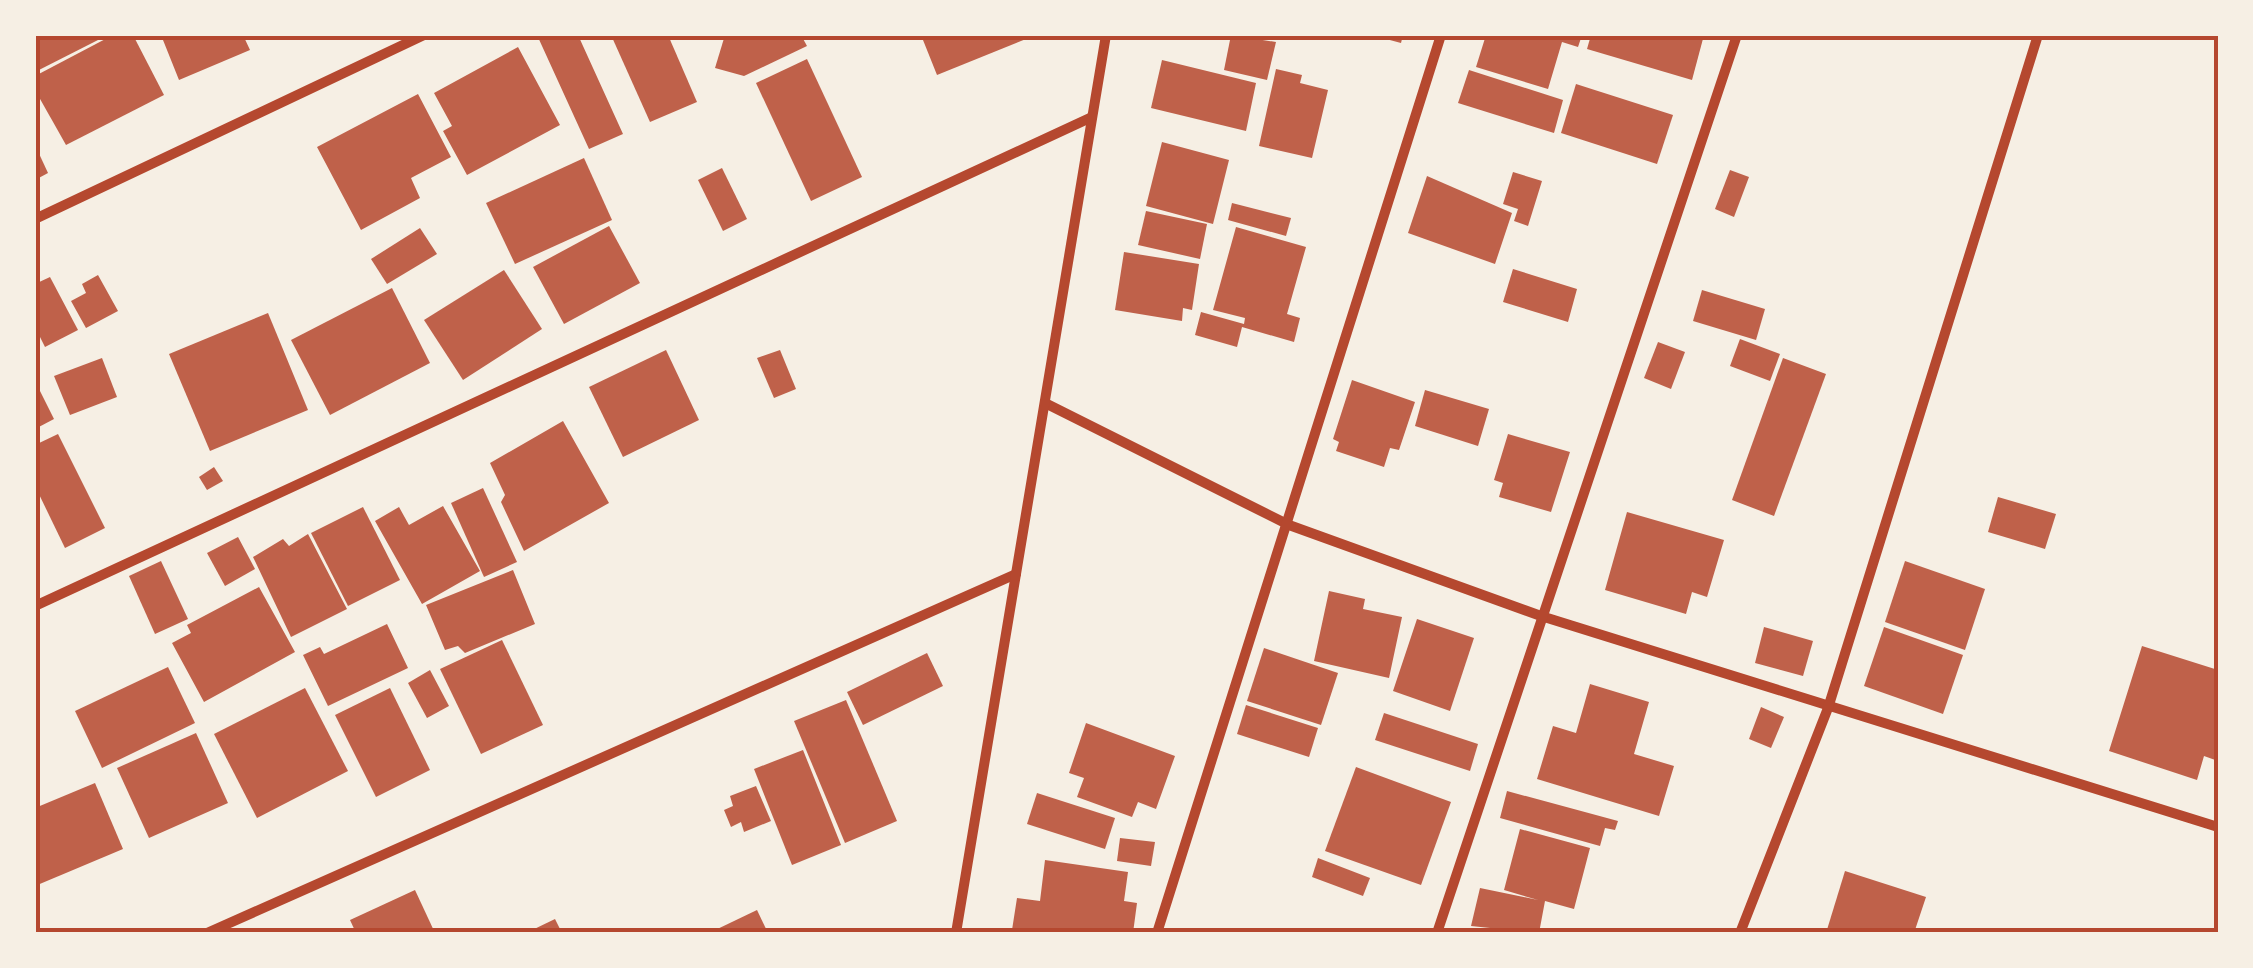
<svg xmlns="http://www.w3.org/2000/svg" width="2253" height="968" font-family="'Source Sans 3',sans-serif">
  <style>
    .building { fill: #bf614a }
    .lines { fill: none; stroke-linecap: round; stroke-linejoin: round }
    .minor { stroke: #b5482f; stroke-width: 10 }
    .neatline { fill: none; stroke: #b5482f; stroke-width: 4 }
  </style>
  <rect width="100%" height="100%" fill="#f6efe4"/>
  <!-- building -->
  <g class="building">
    <polygon points="35,35 95,35 98,40 35,72"/>
    <polygon points="113,35 133,35 164,95 66,145 35,90 35,76"/>
    <polygon points="161,35 243,35 250,50 179,80"/>
    <polygon points="537,35 568,39 578,35 623,134 589,149"/>
    <polygon points="611,35 668,35 697,102 650,122"/>
    <polygon points="725,35 801,35 807,46 744,76 715,68"/>
    <polygon points="921,35 1036,35 937,75"/>
    <polygon points="1231,35 1276,42 1267,80 1224,70"/>
    <polygon points="1371,35 1403,35 1401,43"/>
    <polygon points="1486,35 1582,35 1578,47 1562,42 1548,89 1476,67"/>
    <polygon points="1591,35 1704,35 1692,80 1587,49"/>
    <polygon points="518,47 560,125 467,175 443,131 452,126 434,93"/>
    <polygon points="807,59 862,177 811,201 756,83"/>
    <polygon points="1162,60 1256,83 1246,131 1151,108"/>
    <polygon points="1276,69 1302,75 1300,83 1328,90 1312,158 1259,146"/>
    <polygon points="1469,70 1563,100 1554,133 1458,103"/>
    <polygon points="1576,84 1673,115 1657,164 1561,133"/>
    <polygon points="418,94 451,157 411,178 420,198 361,230 317,147"/>
    <polygon points="1162,142 1229,160 1213,224 1146,206"/>
    <polygon points="35,145 48,173 35,180"/>
    <polygon points="584,158 612,220 515,264 486,203"/>
    <polygon points="722,168 747,219 723,231 698,180"/>
    <polygon points="1730,170 1749,177 1734,217 1715,209"/>
    <polygon points="1513,172 1542,181 1528,226 1514,221 1518,209 1503,204"/>
    <polygon points="1427,176 1512,213 1495,264 1408,233"/>
    <polygon points="1232,203 1291,218 1286,236 1228,220"/>
    <polygon points="1146,211 1207,224 1200,259 1138,245"/>
    <polygon points="609,226 640,283 564,324 533,267"/>
    <polygon points="1236,227 1306,247 1287,314 1300,318 1294,342 1242,327 1237,347 1195,335 1201,312 1244,324 1245,318 1213,310"/>
    <polygon points="420,228 437,254 387,284 371,259"/>
    <polygon points="1124,252 1199,264 1192,310 1183,308 1182,321 1115,310"/>
    <polygon points="1513,269 1577,289 1568,322 1503,302"/>
    <polygon points="504,270 542,329 463,380 424,320"/>
    <polygon points="98,275 118,311 86,328 71,301 86,293 82,284"/>
    <polygon points="50,277 78,330 45,347 35,327 35,284"/>
    <polygon points="392,288 430,363 330,415 291,340"/>
    <polygon points="1702,290 1765,309 1756,340 1693,321"/>
    <polygon points="268,313 308,410 210,451 169,354"/>
    <polygon points="1740,339 1780,354 1770,381 1730,366"/>
    <polygon points="1658,342 1685,352 1671,389 1644,378"/>
    <polygon points="666,350 699,420 623,457 589,387"/>
    <polygon points="780,350 796,389 774,398 757,358"/>
    <polygon points="102,358 117,397 70,415 54,376"/>
    <polygon points="1783,358 1826,374 1774,516 1732,500"/>
    <polygon points="1352,380 1415,402 1399,450 1390,448 1384,467 1336,451 1339,442 1333,439"/>
    <polygon points="35,381 54,419 35,429"/>
    <polygon points="1425,390 1489,409 1478,446 1415,426"/>
    <polygon points="563,421 609,503 524,551 501,502 505,495 490,463"/>
    <polygon points="58,434 105,528 65,548 35,486 35,445"/>
    <polygon points="1508,434 1570,452 1551,512 1499,497 1503,483 1494,480"/>
    <polygon points="214,467 223,481 207,490 199,477"/>
    <polygon points="483,488 517,562 484,577 451,503"/>
    <polygon points="1998,497 2056,514 2045,549 1988,532"/>
    <polygon points="443,506 480,571 422,604 375,521 399,507 409,525"/>
    <polygon points="363,507 400,580 348,606 311,533"/>
    <polygon points="1627,512 1724,540 1707,597 1692,592 1686,614 1605,590"/>
    <polygon points="308,534 347,609 291,637 253,557 283,539 289,546"/>
    <polygon points="238,537 255,569 225,586 207,553"/>
    <polygon points="161,561 188,619 155,634 129,576"/>
    <polygon points="1905,561 1985,589 1965,650 1885,622"/>
    <polygon points="513,570 535,624 465,653 458,646 445,650 426,605"/>
    <polygon points="259,587 295,652 204,702 172,643 191,633 187,625"/>
    <polygon points="1329,591 1365,599 1363,609 1402,617 1389,678 1314,661"/>
    <polygon points="1417,619 1474,638 1450,711 1393,691"/>
    <polygon points="387,624 408,668 328,706 303,655 320,647 324,654"/>
    <polygon points="1764,627 1813,641 1803,676 1755,663"/>
    <polygon points="1884,627 1963,655 1943,714 1864,686"/>
    <polygon points="502,640 543,725 481,754 440,669"/>
    <polygon points="2142,646 2218,670 2218,761 2204,756 2197,780 2109,751"/>
    <polygon points="1264,648 1338,673 1321,725 1247,701"/>
    <polygon points="927,653 943,686 863,725 847,692"/>
    <polygon points="168,667 195,723 102,768 75,711"/>
    <polygon points="430,670 449,706 427,718 408,683"/>
    <polygon points="1590,684 1649,702 1634,754 1674,766 1659,816 1537,779 1553,726 1576,733"/>
    <polygon points="305,688 348,771 257,818 214,734"/>
    <polygon points="390,688 430,770 376,797 335,715"/>
    <polygon points="846,700 897,821 845,843 794,721"/>
    <polygon points="1246,705 1318,728 1309,757 1237,734"/>
    <polygon points="1761,707 1784,717 1771,748 1749,739"/>
    <polygon points="1384,713 1478,744 1470,771 1375,740"/>
    <polygon points="1086,723 1175,756 1156,809 1138,802 1132,817 1077,797 1084,778 1069,773"/>
    <polygon points="196,733 228,803 149,838 117,768"/>
    <polygon points="803,750 841,845 792,865 754,769"/>
    <polygon points="1356,767 1451,802 1421,885 1325,851"/>
    <polygon points="95,783 123,849 35,886 35,808"/>
    <polygon points="756,786 771,821 744,832 741,822 731,827 724,810 733,806 730,796"/>
    <polygon points="1507,791 1618,821 1615,830 1605,828 1600,846 1500,818"/>
    <polygon points="1037,793 1115,818 1105,849 1027,824"/>
    <polygon points="1520,829 1590,848 1574,909 1545,901 1539,933 1471,926 1480,888 1538,900 1504,890"/>
    <polygon points="1120,838 1155,842 1151,866 1117,861"/>
    <polygon points="1318,858 1370,878 1363,896 1312,877"/>
    <polygon points="1045,860 1128,872 1124,901 1137,903 1133,933 1012,930 1017,898 1040,901"/>
    <polygon points="1845,871 1926,897 1914,933 1826,933"/>
    <polygon points="415,890 435,933 356,933 350,920"/>
    <polygon points="757,910 768,933 709,933"/>
    <polygon points="555,919 562,933 526,933"/>
  </g>
  <g class="lines">
    <!-- minor -->
    <g class="minor">
      <polyline points="35,219 424,35"/>
      <polyline points="1045,403 1289,525 1541,616 2218,827"/>
      <polyline points="35,606 1092,117"/>
      <polyline points="207,933 1016,574"/>
      <polyline points="956,933 1106,35"/>
      <polyline points="1157,933 1441,35"/>
      <polyline points="1437,933 1737,35"/>
      <polyline points="1740,933 1828,708 2038,35"/>
    </g>
  </g>
  <!-- border -->
  <rect width="2253" height="968" fill="none" stroke="#f6efe4" stroke-width="75"/>
  <rect x="38" y="38" width="2178" height="892" class="neatline"/>
</svg>
